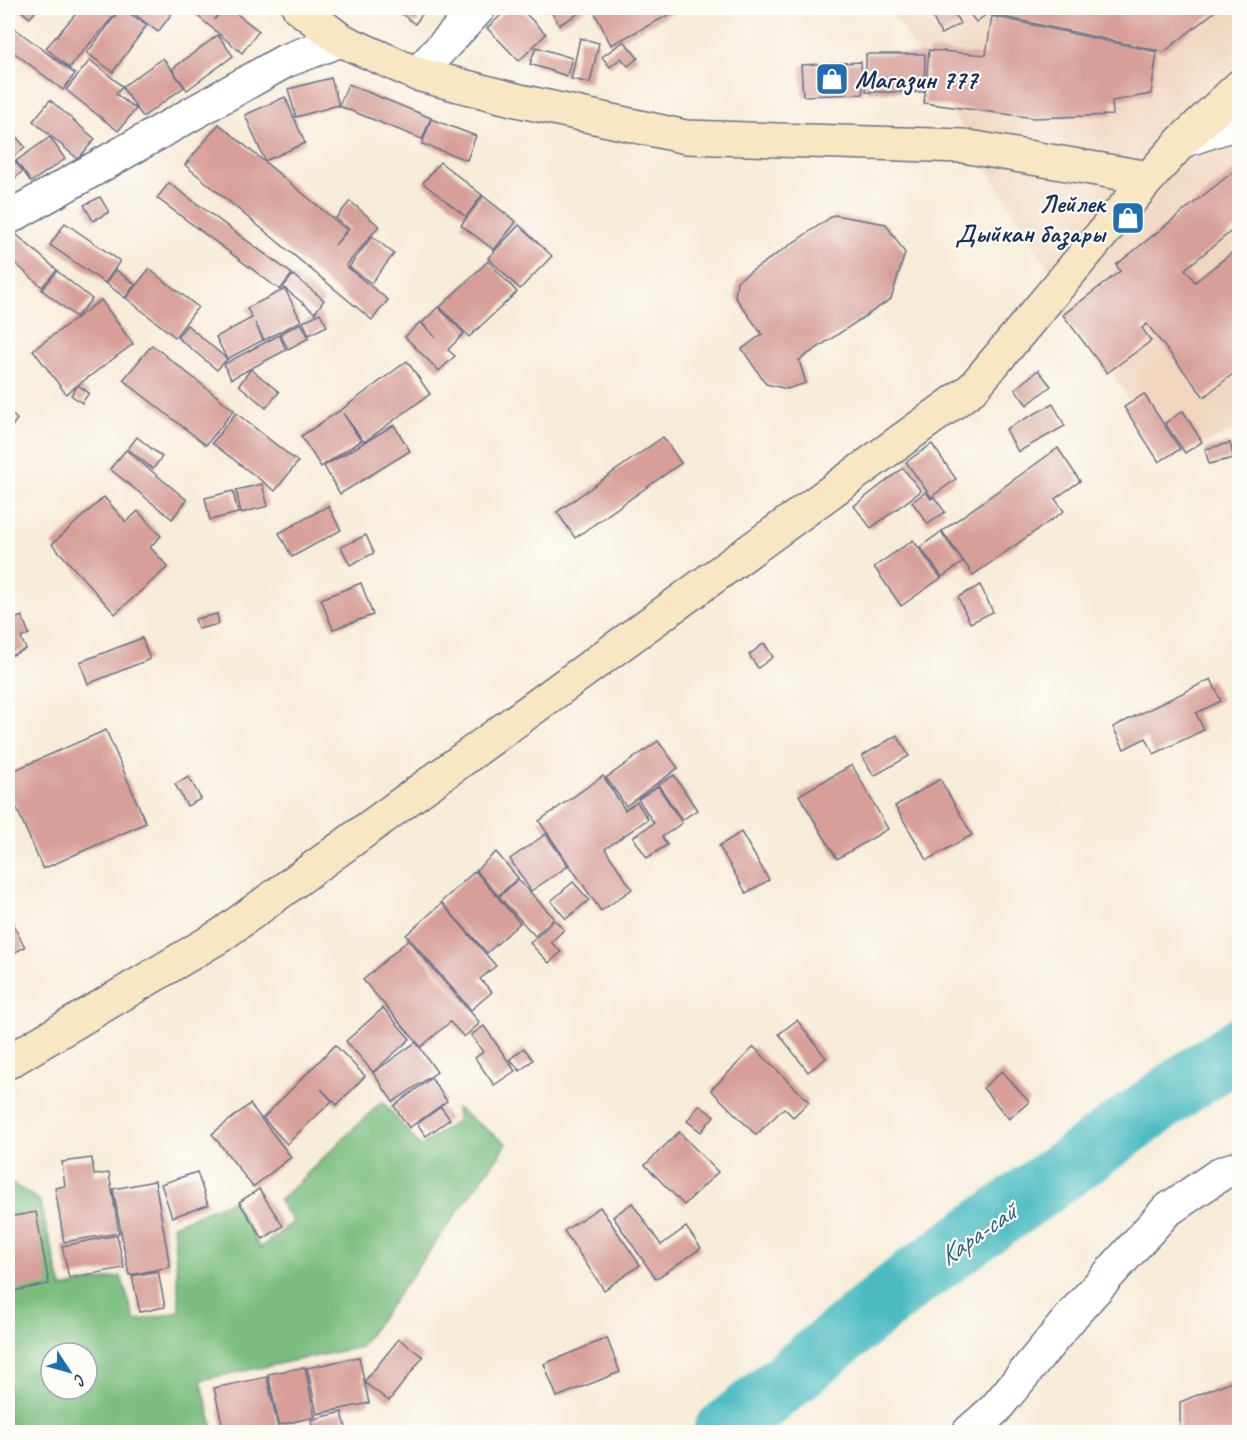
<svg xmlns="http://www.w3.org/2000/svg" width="1247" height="1440" font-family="Caveat,sans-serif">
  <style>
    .built { fill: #f1d5bd }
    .forest { fill: #7bbd7f; stroke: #4b766e; stroke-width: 1.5; fill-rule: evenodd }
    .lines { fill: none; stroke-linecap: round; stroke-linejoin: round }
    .river { stroke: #4dbcc2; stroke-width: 60 }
    .building { fill: #d79f98 }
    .street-casing { stroke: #687189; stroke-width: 36 }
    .secondary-casing { stroke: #687189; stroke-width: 36 }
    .street { stroke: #fff; stroke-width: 33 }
    .secondary { stroke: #f9e7c3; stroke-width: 33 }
    .labels { text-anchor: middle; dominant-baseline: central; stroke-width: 4.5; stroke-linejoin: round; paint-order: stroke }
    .poi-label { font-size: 26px; font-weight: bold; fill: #1b2f5e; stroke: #fdfcf7; text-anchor: start }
    .water-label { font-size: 27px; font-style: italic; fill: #2c6081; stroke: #fdfcf7 }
  </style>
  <rect width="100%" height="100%" fill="#fdfcf7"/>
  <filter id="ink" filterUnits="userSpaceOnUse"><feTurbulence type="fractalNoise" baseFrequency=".0167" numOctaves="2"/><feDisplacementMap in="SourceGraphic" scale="12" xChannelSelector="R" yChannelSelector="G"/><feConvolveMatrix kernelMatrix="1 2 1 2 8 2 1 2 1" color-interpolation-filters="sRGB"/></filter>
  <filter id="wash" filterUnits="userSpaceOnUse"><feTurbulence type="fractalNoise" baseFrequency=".008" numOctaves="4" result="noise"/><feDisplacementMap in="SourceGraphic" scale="24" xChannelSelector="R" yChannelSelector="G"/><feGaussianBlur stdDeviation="1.35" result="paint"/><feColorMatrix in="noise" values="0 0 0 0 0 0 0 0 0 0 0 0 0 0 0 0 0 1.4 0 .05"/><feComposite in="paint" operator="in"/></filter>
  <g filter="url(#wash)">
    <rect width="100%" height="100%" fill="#f7ecd8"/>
    <!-- built -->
    <polygon class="built" points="889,8 1239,8 1239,428 1166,461"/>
    <!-- forest -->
    <path class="forest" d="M 382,1101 L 420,1146 L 457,1121 L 456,1108 L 507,1144 L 360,1347 L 201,1380 L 214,1432 L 8,1432 L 8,1184 L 11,1183 L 39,1200 L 62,1288 L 121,1276 L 135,1321 L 180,1312 L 173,1225 L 233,1200 L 260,1248 L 293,1222 L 279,1201 ZM 51,1353 L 87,1353 L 87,1389 L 51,1389 Z"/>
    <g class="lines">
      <!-- river -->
      <polyline class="river" points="723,1432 912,1279 1188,1082 1240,1047"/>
    </g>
    <g id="blocks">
      <!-- building -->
      <g class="building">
        <polygon points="17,8 38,8 30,18"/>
        <polygon points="81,8 114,8 118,11 69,68 46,48"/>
        <polygon points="121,8 147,25 113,72 87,53"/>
        <polygon points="135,8 176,8 158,32 132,12"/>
        <polygon points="188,8 222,8 214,20 224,8 229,8 259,31 242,53"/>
        <polygon points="396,8 427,8 415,24 395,9"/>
        <polygon points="509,8 520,8 546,34 519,61 487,28"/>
        <polygon points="549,8 588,8 559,25"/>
        <polygon points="600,8 682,8 611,45 594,11"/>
        <polygon points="928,8 952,8 960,24 941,34"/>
        <polygon points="965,8 984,8 988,13 976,22"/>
        <polygon points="986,8 1219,8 1164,52 991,14"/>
        <polygon points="992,16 1157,52 1151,94 1112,101 1113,115 1034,118 924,103 929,50 986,55"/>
        <polygon points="14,28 75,74 63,90 8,48 8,37"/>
        <polygon points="218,35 233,56 187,90 172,69"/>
        <polygon points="580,38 599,43 590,83 571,79"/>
        <polygon points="624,41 638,58 628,66 621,58 610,67 602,57"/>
        <polygon points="536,47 572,58 567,76 530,64"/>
        <polygon points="866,54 925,54 924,92 866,92"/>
        <polygon points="163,58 184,87 143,117 122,87"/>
        <polygon points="90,60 122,86 116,94 136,109 118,131 66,90"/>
        <polygon points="861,62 863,94 803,96 801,65"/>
        <polygon points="331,78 339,105 296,117 288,89"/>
        <polygon points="348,84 431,118 422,139 339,106"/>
        <polygon points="285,97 305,143 265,161 245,115"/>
        <polygon points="50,100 95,139 78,159 33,121"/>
        <polygon points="431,119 476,136 467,160 422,144"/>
        <polygon points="219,124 347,230 335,245 349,229 336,218 350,201 379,226 346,266 388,300 372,320 185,165"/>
        <polygon points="12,132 25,147 12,158 23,171 8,184 8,136"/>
        <polygon points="50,137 65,159 31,182 16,161"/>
        <polygon points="440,162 482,195 466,217 423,183"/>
        <polygon points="1239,167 1239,225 1185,269 1195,282 1239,247 1239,291 1235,294 1239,301 1239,369 1204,397 1147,324 1142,328 1151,341 1107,373 1063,315 1120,271 1116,265"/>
        <polygon points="169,183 292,274 280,290 157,198"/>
        <polygon points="483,196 516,222 494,250 461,225"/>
        <polygon points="100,197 109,212 93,221 84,205"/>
        <polygon points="834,215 886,224 905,253 891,299 799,360 806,383 787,389 766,384 742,349 762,334 735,297 737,281"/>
        <polygon points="65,223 120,261 105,283 50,245"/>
        <polygon points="519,225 552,256 520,289 488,258"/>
        <polygon points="10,229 57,270 42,287 8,257 8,231"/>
        <polygon points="372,236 394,254 371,283 349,267"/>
        <polygon points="488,261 517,292 469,337 440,307"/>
        <polygon points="149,269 198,307 175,337 126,298"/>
        <polygon points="116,270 135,284 125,298 106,283"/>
        <polygon points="57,271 92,299 76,317 42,290"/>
        <polygon points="293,275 324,300 315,313 283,287"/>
        <polygon points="285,289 301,321 264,340 255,323 263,340 227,359 216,337 252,318 247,308"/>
        <polygon points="101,300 133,344 78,385 89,393 82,403 71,395 78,385 66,394 33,350"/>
        <polygon points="438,307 464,333 448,350 455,356 439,371 405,337 420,322 436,338 422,323"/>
        <polygon points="320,313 327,326 309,335 303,322"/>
        <polygon points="301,323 309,338 288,349 280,334"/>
        <polygon points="187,325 227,359 217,370 177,337"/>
        <polygon points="279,335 286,350 231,379 224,364"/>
        <polygon points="152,345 234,410 206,445 123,380"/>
        <polygon points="407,361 430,394 364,442 343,413 361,441 321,467 301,436 341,410"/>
        <polygon points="251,369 279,392 266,408 239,385"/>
        <polygon points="1038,370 1051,386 1027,405 1015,389"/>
        <polygon points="1144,394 1180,449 1159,462 1124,407"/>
        <polygon points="1053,404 1065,426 1018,452 1006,429"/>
        <polygon points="8,411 17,419 8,432"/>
        <polygon points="1183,411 1202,442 1185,453 1165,423"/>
        <polygon points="236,413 298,462 275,491 212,443"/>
        <polygon points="394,425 410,451 340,494 324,466"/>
        <polygon points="137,437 162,457 153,469 128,449"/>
        <polygon points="663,437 681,463 575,538 557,512"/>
        <polygon points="1230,443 1234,458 1209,464 1205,449"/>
        <polygon points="932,444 956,479 931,497 906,462"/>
        <polygon points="1058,448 1080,481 1055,499 1064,511 973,575 942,531"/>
        <polygon points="126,450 187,500 172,519 110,469"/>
        <polygon points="903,468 921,491 871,528 854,506"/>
        <polygon points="262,484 268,506 241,513 236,490"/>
        <polygon points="233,491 238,513 210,520 205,498"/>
        <polygon points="926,492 931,499 934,497 945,512 928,524 912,502"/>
        <polygon points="104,497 126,522 138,511 161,536 150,547 168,567 115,614 52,544"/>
        <polygon points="328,506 341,530 292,557 279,533"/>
        <polygon points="941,532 963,562 942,577 920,547"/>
        <polygon points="366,535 374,553 350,565 341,547"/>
        <polygon points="913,540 941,578 901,606 874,567"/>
        <polygon points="361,583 373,615 333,629 321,599"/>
        <polygon points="980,585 993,612 970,623 958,597"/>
        <polygon points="8,607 13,620 22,616 29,634 21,638 26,649 8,657"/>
        <polygon points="217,614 219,624 198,629 195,619"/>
        <polygon points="142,638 150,659 88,684 80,662"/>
        <polygon points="764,643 773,657 758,668 749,655"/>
        <polygon points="1211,679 1221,701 1196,713 1204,730 1154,754 1146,738 1124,749 1113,727"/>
        <polygon points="106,730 146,823 43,869 8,788 8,773"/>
        <polygon points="897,735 909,756 874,776 862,756"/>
        <polygon points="658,741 678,768 626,806 606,778"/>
        <polygon points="852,765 888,829 837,859 799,795"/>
        <polygon points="674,775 697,810 682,820 658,785"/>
        <polygon points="603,776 625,810 637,802 648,819 605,849 632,889 601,911 539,821"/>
        <polygon points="189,777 201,799 187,806 175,784"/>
        <polygon points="940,779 972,835 927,860 895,806"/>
        <polygon points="658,786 682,823 662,837 667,845 647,858 633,837 654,823 638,799"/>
        <polygon points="741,832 769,880 746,893 719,846"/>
        <polygon points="546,834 568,866 531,891 510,859"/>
        <polygon points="496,852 518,878 498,896 476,870"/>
        <polygon points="475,871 520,923 487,953 441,902"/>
        <polygon points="518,879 554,918 535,936 499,897"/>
        <polygon points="573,882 589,900 566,919 551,901"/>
        <polygon points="442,903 496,966 480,979 492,992 471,1010 406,935"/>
        <polygon points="555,920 564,930 551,942 561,952 549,963 530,943"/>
        <polygon points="12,923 25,947 8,956 8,925"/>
        <polygon points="408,940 480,1023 464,1037 450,1022 421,1047 363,980"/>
        <polygon points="383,1008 410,1039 373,1072 346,1041"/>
        <polygon points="797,1020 826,1058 808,1072 779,1034"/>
        <polygon points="484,1026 515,1071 494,1085 475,1058 483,1052 471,1035"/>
        <polygon points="416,1042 437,1072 393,1102 373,1073"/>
        <polygon points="335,1045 365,1076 337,1105 321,1089 332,1101 287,1144 263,1118"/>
        <polygon points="754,1047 809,1102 793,1117 784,1108 756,1135 711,1090"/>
        <polygon points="524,1048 533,1060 520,1071 510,1059"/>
        <polygon points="1002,1071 1029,1102 1009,1119 983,1088"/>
        <polygon points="431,1078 447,1101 409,1128 394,1106"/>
        <polygon points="250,1104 291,1157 253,1187 212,1134"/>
        <polygon points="699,1105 714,1116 701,1132 687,1121"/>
        <polygon points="441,1107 450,1119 426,1136 417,1124"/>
        <polygon points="679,1132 718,1172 684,1205 645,1165"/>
        <polygon points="92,1158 94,1175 109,1173 119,1233 64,1242 55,1188 65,1186 62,1162"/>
        <polygon points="197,1172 208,1205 172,1217 161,1184"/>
        <polygon points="155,1181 170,1267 129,1275 113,1189"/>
        <polygon points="259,1189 283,1226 263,1239 239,1202"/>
        <polygon points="632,1203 661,1245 686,1227 701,1248 656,1279 613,1217"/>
        <polygon points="600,1207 640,1265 604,1290 564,1231"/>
        <polygon points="36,1212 49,1284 8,1292 8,1217"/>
        <polygon points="117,1235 124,1268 69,1278 62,1246"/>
        <polygon points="158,1271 165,1307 140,1312 132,1276"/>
        <polygon points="607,1338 620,1372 557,1397 544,1364"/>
        <polygon points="399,1339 423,1357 389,1401 364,1382"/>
        <polygon points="359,1357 369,1403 317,1414 307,1368"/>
        <polygon points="305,1367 315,1417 279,1425 268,1374"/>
        <polygon points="267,1377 279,1432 224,1432 214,1388"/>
        <polygon points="1239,1378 1239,1432 1180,1432 1180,1402"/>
        <polygon points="342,1412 347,1432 314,1432 311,1420"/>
      </g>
    </g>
  </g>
  <g filter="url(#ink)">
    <use href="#blocks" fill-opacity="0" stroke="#687189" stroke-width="1.5"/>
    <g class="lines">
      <!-- street casing -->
      <g class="street-casing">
        <g id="street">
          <polyline points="417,74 479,8"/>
          <polyline points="1182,141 1240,122"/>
          <polyline points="8,218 285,61 341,40"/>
          <polyline points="969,1432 995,1409 1075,1312 1166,1211 1222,1173 1240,1167"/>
        </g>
      </g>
      <!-- secondary casing -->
      <g class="secondary-casing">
        <g id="secondary">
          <polyline points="299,8 341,40 417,74 516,100 686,137 963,146 1149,178"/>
          <polyline points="8,1062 220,936 972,389 1149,178 1182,141 1240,86"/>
        </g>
      </g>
      <!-- street -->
      <use href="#street" class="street"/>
      <!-- secondary -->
      <use href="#secondary" class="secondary"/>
    </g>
  </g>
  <!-- icons -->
  <defs>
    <g id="shop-square" transform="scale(1.725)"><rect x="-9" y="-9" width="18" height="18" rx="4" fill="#1f6fb2" stroke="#fdfcf7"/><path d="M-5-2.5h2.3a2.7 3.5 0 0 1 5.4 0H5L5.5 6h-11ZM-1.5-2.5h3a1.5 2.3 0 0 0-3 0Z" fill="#fff"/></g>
  </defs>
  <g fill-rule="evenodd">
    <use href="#shop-square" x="832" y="79"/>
    <use href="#shop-square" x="1128" y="218"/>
  </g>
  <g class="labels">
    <!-- poi labels -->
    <g class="poi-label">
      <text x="855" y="79">Магазин 777</text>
      <text x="1105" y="203" text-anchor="end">Лейлек<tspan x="1105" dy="30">Дыйкан базары</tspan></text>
    </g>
    <!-- water labels -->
    <g class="water-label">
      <text transform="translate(977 1234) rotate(-35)">Кара-сай</text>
    </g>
  </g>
  <!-- margin -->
  <rect width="1247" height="1440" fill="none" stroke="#fdfcf7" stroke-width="30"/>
  <!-- north arrow -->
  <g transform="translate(69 1371) rotate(126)"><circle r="28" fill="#fdfcf7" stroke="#a3aaba" stroke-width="1.5"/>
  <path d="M0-4.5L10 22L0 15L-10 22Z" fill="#1f6fb2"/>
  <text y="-9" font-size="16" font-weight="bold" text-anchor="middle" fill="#1b2f5e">С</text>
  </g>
</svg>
